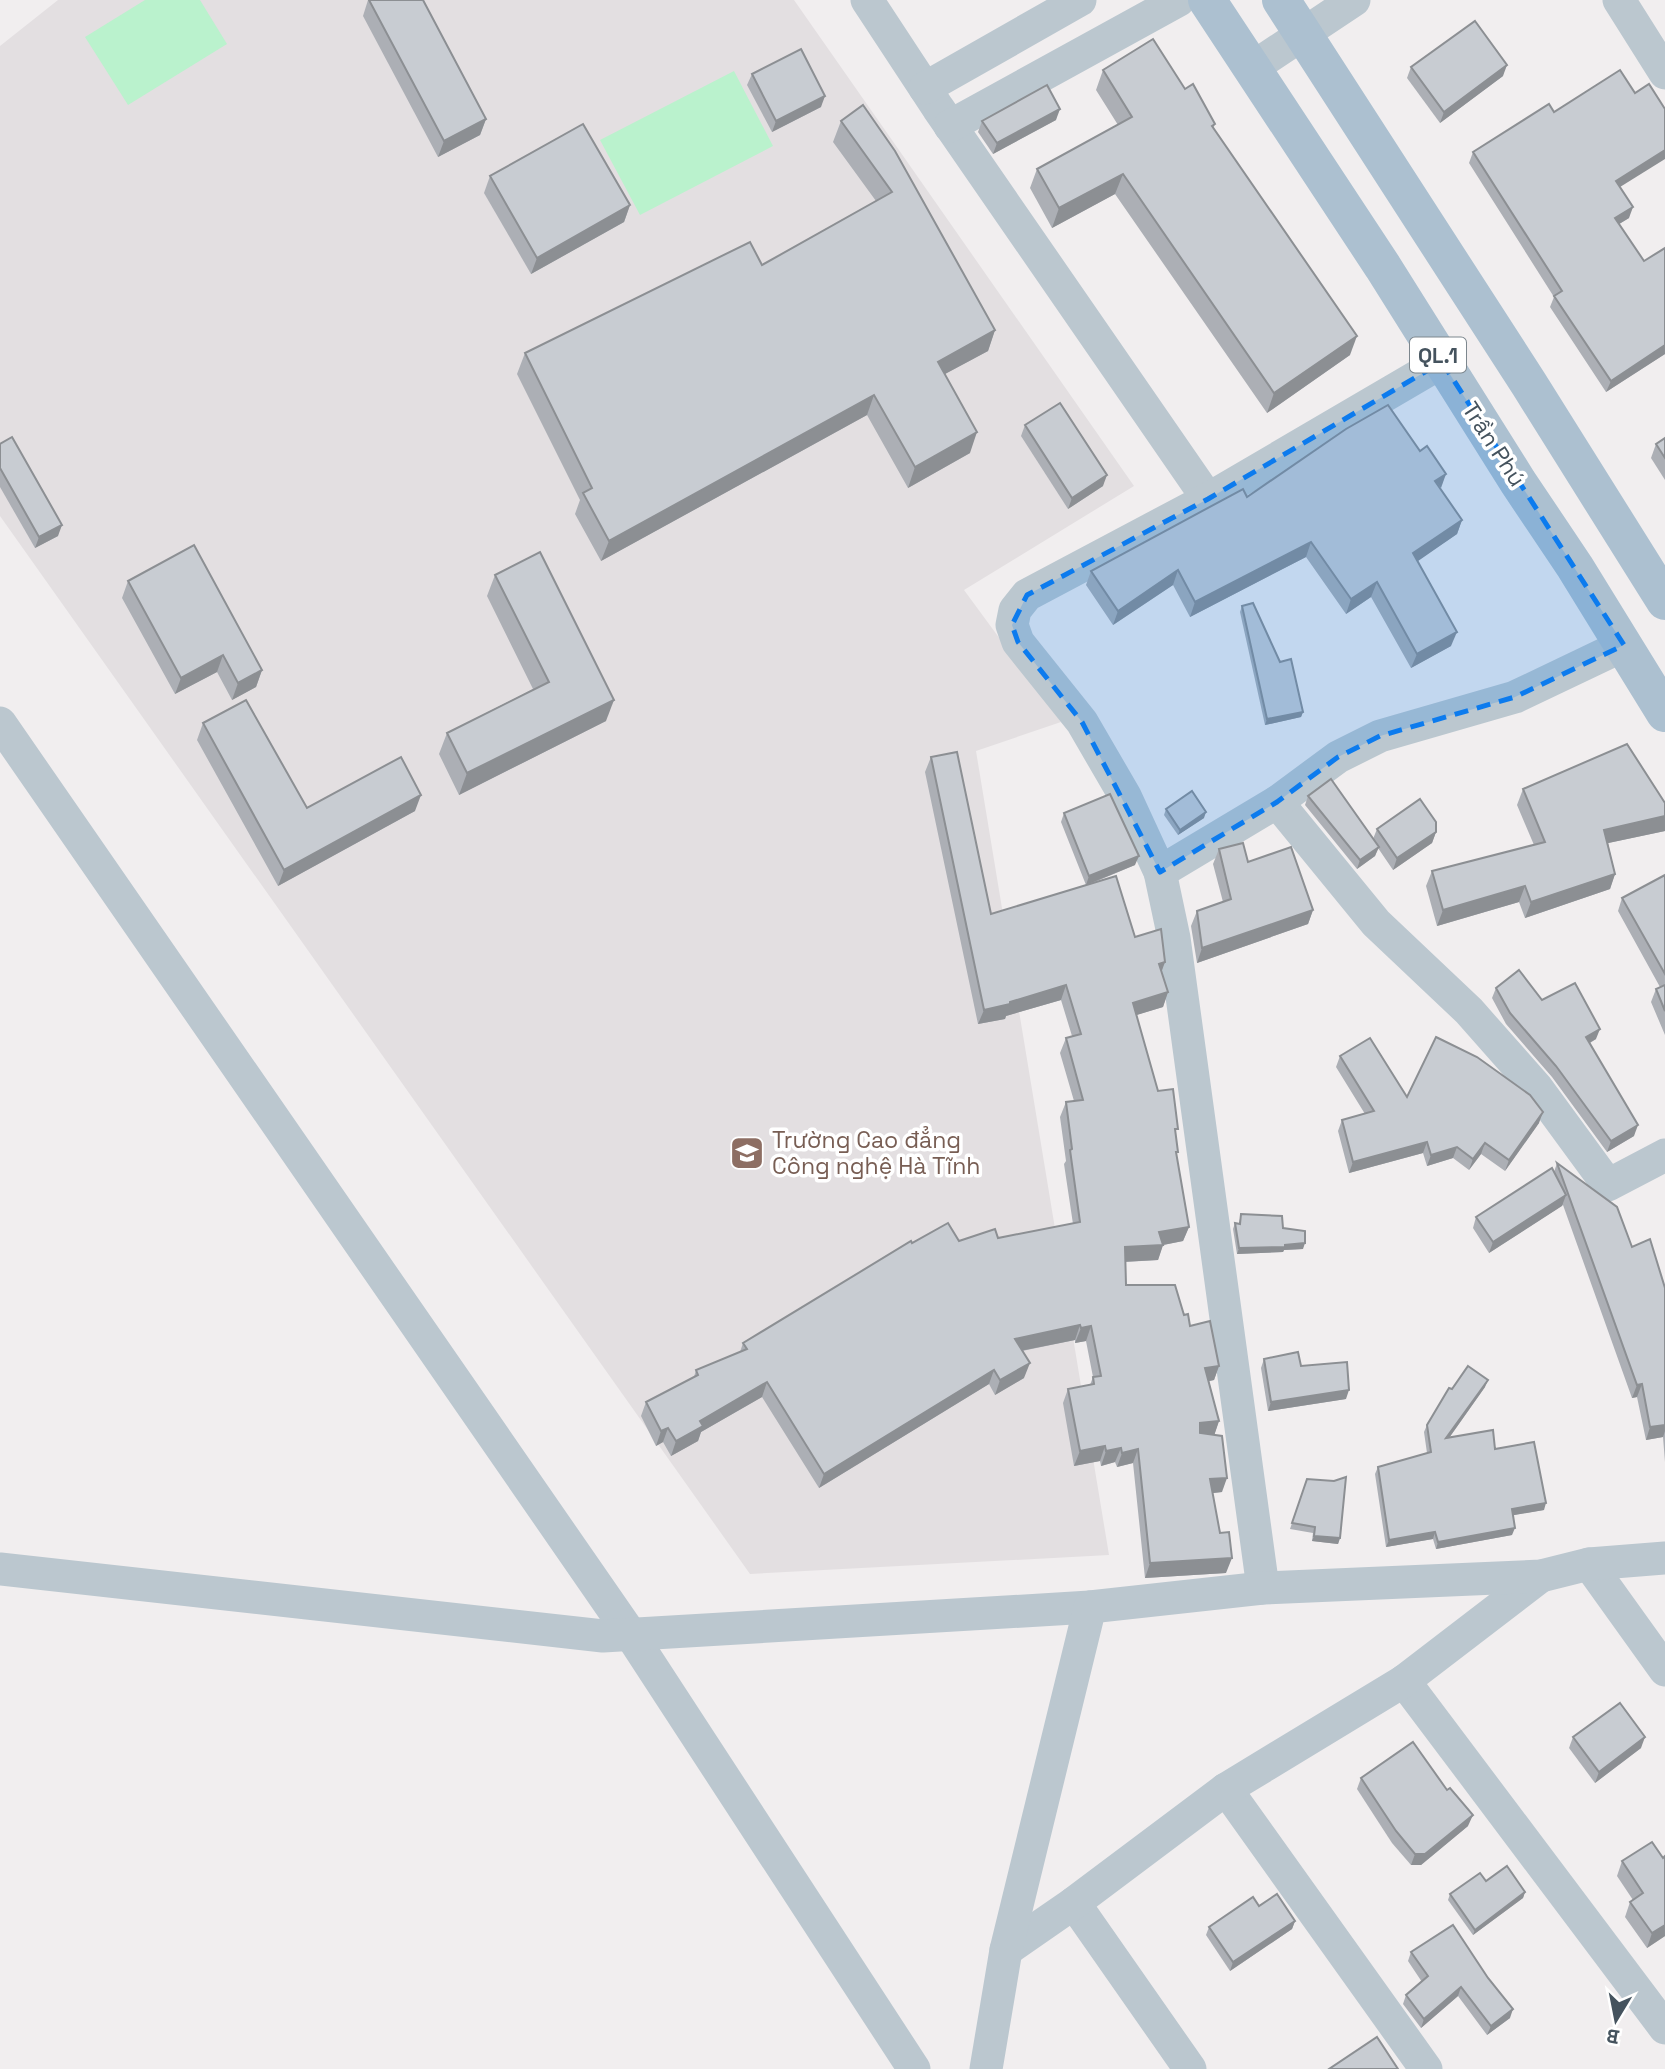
<svg xmlns="http://www.w3.org/2000/svg" width="1665" height="2069" font-family="'Space Grotesk',sans-serif">
  <style>
    .education { fill: #e3dfe1 }
    .garden { fill: #baf2cd }
    .lines { fill: none; stroke-linecap: round; stroke-linejoin: round }
    .minor { stroke: #bbc7cf; stroke-width: 33 }
    .primary { stroke: #acc0d0; stroke-width: 38 }
    .wall { fill: #acafb5 }
    .shaded-wall { fill: #8c8f93 }
    .building { fill: #c8ccd2; stroke: #8c8f93; stroke-width: 2 }
    .marked { fill: #0c7bee; fill-opacity: 0.2; stroke: #0c7bee; stroke-width: 5; stroke-dasharray: 14 9; stroke-linejoin: round }
    .labels { text-anchor: middle; dominant-baseline: central; stroke-width: 7; stroke-linejoin: round; paint-order: stroke }
    .shield { fill: #fff; stroke: #7d878e; stroke-width: 2 }
    .shield-label { font-size: 21px; font-weight: bold; fill: #45535e }
    .street-label { font-size: 23px; fill: #45535e; stroke: #fff }
    .education-label { font-size: 23px; fill: #785e54; stroke: #fff; text-anchor: start }
  </style>
  <rect width="100%" height="100%" fill="#f1eeef"/>
  <!-- education -->
  <polygon class="education" points="58,0 794,0 1134,486 964,590 1061,722 976,751 1109,1555 750,1574 0,516 0,46"/>
  <!-- garden -->
  <g class="garden">
    <polygon points="145,0 200,0 227,44 128,105 85,37"/>
    <polygon points="734,71 773,146 640,215 600,140"/>
  </g>
  <g class="lines">
    <!-- minor -->
    <g class="minor">
      <polyline points="867,0 938,108 1208,499"/>
      <polyline points="1619,0 1665,73"/>
      <polyline points="1252,68 1354,0"/>
      <polyline points="925,88 1080,0"/>
      <polyline points="950,126 1179,0"/>
      <polyline points="0,723 631,1635 914,2069"/>
      <polyline points="1277,802 1376,923 1469,1011 1537,1088 1608,1185 1665,1155"/>
      <polyline points="1160,872 1277,802 1338,757 1380,736 1515,697 1624,645"/>
      <polyline points="1589,1564 1665,1670"/>
      <polyline points="0,1569 603,1636 1090,1607"/>
      <polyline points="1263,1588 1174,938 1160,872 1125,796 1082,722 1018,642 1012,625 1015,610 1027,595 1208,499 1442,362"/>
      <polyline points="1404,1681 1665,2028"/>
      <polyline points="1226,1789 1426,2069"/>
      <polyline points="1074,1903 1190,2069"/>
      <polyline points="1006,1950 1074,1903 1226,1789 1404,1681 1541,1576"/>
      <polyline points="986,2069 1006,1950 1090,1607 1263,1588 1541,1576 1589,1564 1665,1558"/>
    </g>
    <!-- primary -->
    <g class="primary">
      <polyline points="1207,0 1383,267 1518,482 1575,567 1665,713"/>
      <polyline points="1281,0 1529,384 1665,601"/>
    </g>
  </g>
  <!-- wall -->
  <g class="wall">
    <polygon points="368,0 423,0 486,119 480,135 438,157 363,16"/>
    <polygon points="1411,67 1503,76 1440,123 1407,78"/>
    <polygon points="1103,70 1185,89 1215,124 1213,129 1350,355 1267,413 1115,194 1052,228 1030,188 1037,169 1118,125 1096,90"/>
    <polygon points="752,74 821,107 772,132 747,85"/>
    <polygon points="1554,112 1620,187 1629,218 1619,224 1644,261 1665,248 1665,354 1606,392 1550,307 1554,297 1469,163 1473,152"/>
    <polygon points="1056,120 993,154 978,132 982,121"/>
    <polygon points="841,121 995,330 988,351 945,374 970,453 908,488 867,415 601,561 575,514 580,500 517,374 525,353 762,265 876,201 833,142"/>
    <polygon points="490,176 630,205 624,222 531,274 484,193"/>
    <polygon points="1025,425 1103,486 1068,509 1021,436"/>
    <polygon points="1665,438 1665,480 1651,458 1656,444"/>
    <polygon points="0,444 58,536 35,548 0,487"/>
    <polygon points="1440,489 1462,520 1457,534 1417,561 1451,646 1411,668 1371,597 1346,614 1306,557 1190,617 1173,585 1113,625 1086,585 1091,571 1247,497"/>
    <polygon points="495,575 606,721 459,795 439,754 447,733 533,689 487,596"/>
    <polygon points="128,581 262,670 256,687 232,700 217,672 175,694 122,598"/>
    <polygon points="1242,606 1280,662 1303,712 1301,717 1265,725 1240,612"/>
    <polygon points="203,723 307,808 415,811 278,886 197,740"/>
    <polygon points="931,757 991,914 1086,885 1061,822 1064,813 1135,865 1090,884 1135,937 1161,972 1168,992 1163,1007 1136,1015 1158,1091 1176,1135 1176,1156 1189,1227 1183,1241 1163,1245 1158,1260 1125,1262 1126,1285 1184,1315 1190,1326 1219,1366 1214,1380 1209,1381 1219,1421 1214,1435 1222,1492 1212,1493 1226,1573 1145,1578 1133,1463 1117,1467 1115,1462 1101,1466 1100,1461 1074,1466 1063,1403 1068,1389 1090,1385 1093,1377 1086,1341 1075,1343 1075,1340 1022,1351 1024,1378 995,1395 989,1384 819,1488 762,1397 701,1432 698,1441 671,1456 663,1442 656,1446 641,1416 646,1402 694,1377 696,1370 740,1352 743,1343 912,1243 959,1241 998,1238 1073,1224 1064,1164 1066,1161 1060,1117 1066,1102 1074,1101 1060,1053 1066,1038 1072,1036 1061,1000 1006,1016 1005,1019 978,1024 925,772"/>
    <polygon points="1523,789 1665,803 1665,831 1608,843 1615,874 1610,889 1525,918 1519,902 1437,926 1426,886 1432,871 1534,845 1517,805"/>
    <polygon points="1308,796 1373,839 1377,829 1436,832 1432,843 1393,870 1378,848 1375,856 1357,869 1305,805"/>
    <polygon points="1166,809 1204,818 1178,835 1164,815"/>
    <polygon points="1219,849 1248,862 1313,910 1308,924 1197,963 1191,926 1197,911 1223,902 1213,864"/>
    <polygon points="1665,875 1665,1035 1651,1002 1656,989 1660,987 1618,911 1622,898"/>
    <polygon points="1496,988 1542,1000 1596,1039 1590,1043 1634,1136 1607,1152 1552,1077 1506,1024 1492,998"/>
    <polygon points="1340,1056 1407,1097 1539,1123 1505,1171 1481,1154 1469,1170 1453,1158 1427,1166 1423,1153 1349,1173 1338,1131 1342,1120 1365,1114 1336,1067"/>
    <polygon points="1557,1163 1632,1247 1665,1288 1665,1462 1663,1437 1646,1440 1637,1397 1632,1398 1563,1205 1489,1253 1473,1228 1476,1217 1554,1172"/>
    <polygon points="1241,1214 1283,1228 1303,1249 1284,1250 1283,1252 1237,1254 1233,1229 1235,1223 1239,1223"/>
    <polygon points="1264,1359 1301,1366 1346,1399 1268,1411 1261,1368"/>
    <polygon points="1485,1387 1449,1438 1495,1449 1544,1510 1513,1515 1512,1535 1436,1549 1433,1539 1386,1547 1375,1474 1378,1467 1427,1453 1424,1432 1427,1425 1452,1389"/>
    <polygon points="1307,1479 1334,1481 1340,1538 1338,1544 1312,1541 1313,1533 1290,1529"/>
    <polygon points="1573,1737 1641,1748 1595,1783 1569,1748"/>
    <polygon points="1361,1778 1468,1826 1421,1865 1411,1865 1392,1843 1357,1789"/>
    <polygon points="1665,1856 1665,1936 1647,1948 1625,1917 1630,1902 1633,1900 1617,1876 1622,1861 1663,1858"/>
    <polygon points="1486,1881 1525,1892 1523,1898 1473,1935 1448,1900 1450,1894"/>
    <polygon points="1259,1906 1295,1921 1292,1929 1230,1971 1206,1935 1209,1927"/>
    <polygon points="1411,1952 1510,2018 1487,2035 1458,1996 1421,2028 1403,2004 1406,1995 1422,1982 1408,1961"/>
  </g>
  <!-- shaded-wall -->
  <g class="shaded-wall">
    <polygon points="1507,65 1503,76 1440,123 1444,112"/>
    <polygon points="825,96 821,107 772,132 776,121"/>
    <polygon points="1060,109 1056,120 993,154 997,143"/>
    <polygon points="486,119 480,135 438,157 444,141"/>
    <polygon points="1665,150 1665,159 1612,192 1616,181"/>
    <polygon points="1123,174 1115,194 1052,228 1059,208"/>
    <polygon points="630,205 624,222 531,274 537,258"/>
    <polygon points="1633,207 1629,218 1611,229 1615,218"/>
    <polygon points="995,330 988,351 930,382 938,362"/>
    <polygon points="1357,336 1350,355 1267,413 1274,393"/>
    <polygon points="1665,345 1665,354 1606,392 1611,381"/>
    <polygon points="874,395 867,415 601,561 609,541"/>
    <polygon points="977,432 970,453 908,488 915,467"/>
    <polygon points="1446,474 1441,488 1435,481"/>
    <polygon points="1107,475 1103,486 1068,509 1072,498"/>
    <polygon points="1462,520 1457,534 1408,568 1413,553"/>
    <polygon points="62,525 58,536 35,548 39,537"/>
    <polygon points="1311,542 1306,557 1190,617 1195,602"/>
    <polygon points="1178,570 1173,585 1113,625 1118,611"/>
    <polygon points="1377,582 1371,597 1346,614 1351,599"/>
    <polygon points="1457,632 1451,646 1411,668 1417,654"/>
    <polygon points="223,655 217,672 175,694 181,678"/>
    <polygon points="262,670 256,687 232,700 238,683"/>
    <polygon points="614,700 606,721 459,795 467,773"/>
    <polygon points="1303,712 1301,717 1265,725 1267,719"/>
    <polygon points="421,795 415,811 278,886 284,870"/>
    <polygon points="1206,812 1204,818 1178,835 1180,830"/>
    <polygon points="1665,816 1665,831 1599,845 1604,830"/>
    <polygon points="1436,832 1432,843 1393,870 1397,858"/>
    <polygon points="1379,847 1375,856 1357,869 1360,860"/>
    <polygon points="1139,856 1135,865 1086,885 1089,876"/>
    <polygon points="1615,874 1610,889 1525,918 1531,902"/>
    <polygon points="1525,886 1519,902 1437,926 1443,910"/>
    <polygon points="1313,910 1308,924 1197,963 1202,948"/>
    <polygon points="1165,962 1160,976 1159,964"/>
    <polygon points="1066,985 1061,1000 1006,1016 1005,1019 978,1024 984,1010"/>
    <polygon points="1168,992 1163,1007 1127,1018 1133,1003"/>
    <polygon points="1600,1029 1596,1039 1582,1047 1586,1037"/>
    <polygon points="1543,1112 1539,1123 1505,1171 1509,1160"/>
    <polygon points="1638,1125 1634,1136 1607,1152 1611,1141"/>
    <polygon points="1427,1142 1423,1153 1349,1173 1353,1162"/>
    <polygon points="1485,1143 1481,1154 1469,1170 1473,1159"/>
    <polygon points="1457,1147 1453,1158 1427,1166 1431,1155"/>
    <polygon points="1566,1195 1562,1206 1489,1253 1493,1242"/>
    <polygon points="1189,1227 1183,1241 1163,1245 1158,1260 1120,1262 1125,1247 1159,1232"/>
    <polygon points="1305,1243 1303,1249 1284,1250 1283,1252 1237,1254 1239,1248"/>
    <polygon points="1080,1325 1075,1340 1010,1353 1015,1339"/>
    <polygon points="1091,1326 1086,1341 1075,1343 1081,1328"/>
    <polygon points="1030,1363 1024,1378 995,1395 1000,1380"/>
    <polygon points="1219,1366 1214,1380 1200,1383 1205,1368"/>
    <polygon points="994,1370 989,1384 819,1488 824,1474"/>
    <polygon points="1488,1380 1485,1387 1444,1445 1446,1438"/>
    <polygon points="767,1382 762,1397 701,1432 698,1441 671,1456 676,1441 700,1421"/>
    <polygon points="1642,1384 1637,1397 1632,1398 1637,1385"/>
    <polygon points="1349,1390 1346,1399 1268,1411 1271,1402"/>
    <polygon points="1219,1421 1214,1436 1195,1437 1200,1423"/>
    <polygon points="1665,1425 1665,1431 1663,1437 1646,1440 1650,1427"/>
    <polygon points="668,1428 663,1442 656,1446 661,1431"/>
    <polygon points="1105,1446 1100,1461 1074,1466 1080,1451"/>
    <polygon points="1121,1448 1115,1462 1101,1466 1106,1451"/>
    <polygon points="1138,1449 1133,1463 1117,1467 1122,1453"/>
    <polygon points="1227,1478 1222,1492 1205,1494 1210,1479"/>
    <polygon points="1546,1503 1544,1510 1509,1516 1512,1509"/>
    <polygon points="1515,1528 1512,1535 1436,1549 1438,1542"/>
    <polygon points="1435,1532 1433,1539 1386,1547 1389,1540"/>
    <polygon points="1314,1536 1340,1538 1338,1544 1312,1541"/>
    <polygon points="1232,1558 1226,1573 1145,1578 1150,1563"/>
    <polygon points="1645,1737 1641,1748 1595,1783 1599,1772"/>
    <polygon points="1473,1815 1468,1826 1421,1865 1411,1865 1415,1854"/>
    <polygon points="1525,1892 1523,1898 1473,1935 1475,1930"/>
    <polygon points="1295,1921 1292,1929 1230,1971 1233,1962"/>
    <polygon points="1665,1925 1665,1936 1647,1948 1652,1933"/>
    <polygon points="1461,1987 1458,1996 1421,2028 1424,2019"/>
    <polygon points="1513,2009 1510,2018 1487,2035 1491,2026"/>
  </g>
  <!-- building -->
  <g class="building">
    <polygon points="369,0 423,0 486,119 444,141"/>
    <polygon points="1475,21 1507,65 1444,112 1411,67"/>
    <polygon points="1153,39 1185,89 1193,84 1215,124 1212,126 1357,336 1274,393 1123,174 1059,208 1037,169 1132,117 1103,70"/>
    <polygon points="801,49 825,96 776,121 752,74"/>
    <polygon points="1620,70 1635,93 1649,84 1665,109 1665,150 1616,181 1633,207 1615,218 1644,261 1665,248 1665,345 1611,381 1554,296 1562,291 1473,152 1549,104 1554,112"/>
    <polygon points="1047,85 1060,109 997,143 982,121"/>
    <polygon points="863,105 895,151 995,330 938,362 977,432 915,467 874,395 609,541 583,493 592,488 525,353 750,242 762,265 892,192 841,121"/>
    <polygon points="583,124 630,205 537,258 490,176"/>
    <polygon points="1060,403 1107,475 1072,498 1025,425"/>
    <polygon points="1388,405 1420,451 1427,446 1446,474 1435,481 1462,520 1413,553 1457,632 1417,654 1377,582 1351,599 1311,542 1195,602 1178,570 1118,611 1091,571 1243,489 1247,497 1346,429"/>
    <polygon points="12,437 62,525 39,537 0,468 0,444"/>
    <polygon points="1665,438 1665,458 1656,444"/>
    <polygon points="194,545 262,670 238,683 223,655 181,678 128,581"/>
    <polygon points="540,552 614,700 467,773 447,733 549,682 495,575"/>
    <polygon points="1253,603 1280,662 1291,659 1303,712 1267,719 1242,606"/>
    <polygon points="246,700 307,808 401,757 421,795 284,870 203,723"/>
    <polygon points="1627,744 1665,803 1665,816 1604,830 1615,874 1531,902 1525,886 1443,910 1432,871 1545,842 1523,789"/>
    <polygon points="957,752 991,914 1116,876 1135,937 1161,929 1165,962 1159,964 1168,992 1133,1003 1158,1091 1173,1089 1178,1129 1175,1129 1178,1152 1176,1152 1189,1227 1159,1232 1163,1245 1125,1247 1126,1285 1175,1285 1184,1315 1188,1314 1190,1326 1210,1321 1219,1366 1205,1368 1219,1421 1200,1423 1200,1433 1222,1436 1227,1478 1210,1479 1220,1533 1229,1532 1232,1558 1150,1563 1138,1449 1122,1453 1121,1448 1106,1451 1105,1446 1080,1451 1068,1389 1094,1384 1093,1377 1101,1376 1091,1326 1081,1328 1080,1325 1015,1339 1030,1363 1000,1380 994,1370 824,1474 767,1382 700,1421 703,1426 676,1441 668,1428 661,1431 646,1402 698,1375 696,1370 747,1349 743,1343 911,1241 912,1243 948,1223 959,1241 995,1229 998,1238 1080,1222 1070,1150 1072,1149 1066,1102 1083,1100 1066,1038 1081,1034 1066,985 1010,1002 1010,1004 984,1010 931,757"/>
    <polygon points="1331,779 1379,847 1360,860 1308,796"/>
    <polygon points="1192,791 1206,812 1180,830 1166,809"/>
    <polygon points="1110,794 1139,856 1089,876 1064,813"/>
    <polygon points="1420,799 1436,822 1436,832 1397,858 1377,829"/>
    <polygon points="1243,843 1248,862 1291,847 1313,910 1202,948 1197,911 1231,899 1219,849"/>
    <polygon points="1665,875 1665,974 1622,898"/>
    <polygon points="1519,970 1542,1000 1575,983 1600,1029 1586,1037 1638,1125 1611,1141 1556,1066 1510,1013 1496,988"/>
    <polygon points="1665,985 1665,1011 1656,989"/>
    <polygon points="1436,1037 1477,1057 1530,1095 1543,1112 1509,1160 1485,1143 1473,1159 1457,1147 1431,1155 1427,1142 1353,1162 1342,1120 1374,1111 1340,1056 1370,1038 1407,1097"/>
    <polygon points="1557,1163 1617,1207 1632,1247 1650,1239 1665,1288 1665,1425 1650,1427 1642,1384 1637,1385"/>
    <polygon points="1552,1168 1566,1195 1493,1242 1476,1217"/>
    <polygon points="1241,1214 1282,1216 1283,1228 1305,1231 1305,1243 1285,1245 1285,1247 1239,1248 1235,1223 1240,1224"/>
    <polygon points="1298,1352 1301,1366 1347,1362 1349,1390 1271,1402 1264,1359"/>
    <polygon points="1468,1366 1488,1380 1446,1438 1493,1430 1495,1449 1534,1442 1546,1503 1512,1509 1515,1528 1438,1542 1435,1532 1389,1540 1378,1467 1431,1452 1427,1425 1449,1388 1452,1389"/>
    <polygon points="1346,1477 1340,1538 1314,1536 1315,1527 1292,1523 1307,1479 1334,1481"/>
    <polygon points="1620,1703 1645,1737 1599,1772 1573,1737"/>
    <polygon points="1413,1742 1447,1790 1450,1788 1473,1815 1425,1854 1415,1854 1396,1831 1361,1778"/>
    <polygon points="1652,1842 1663,1858 1665,1856 1665,1925 1652,1933 1630,1902 1643,1893 1622,1861"/>
    <polygon points="1507,1866 1525,1892 1475,1930 1450,1894 1480,1873 1486,1881"/>
    <polygon points="1277,1894 1295,1921 1233,1962 1209,1927 1253,1897 1259,1906"/>
    <polygon points="1453,1925 1488,1978 1513,2009 1491,2026 1461,1987 1424,2019 1406,1995 1428,1976 1411,1952"/>
    <polygon points="1377,2037 1398,2069 1329,2069"/>
  </g>
  <!-- marked area -->
  <path class="marked" d="M 1442,362 L 1624,645 L 1515,697 L 1380,736 L 1338,757 L 1277,802 L 1160,872 L 1082,722 L 1018,642 L 1012,625 L 1027,595 L 1208,499 Z"/>
  <!-- icons -->
  <defs>
    <g id="university-square" transform="scale(1.75)"><rect x="-9" y="-9" width="18" height="18" rx="4" fill="#8d6e63" stroke="#fff"/><path d="M0-5L7-2L0 1L-7-2ZM-4 1L0 2.5L4 1V4Q0 6-4 4Z" fill="#fff"/></g>
  </defs>
  <g fill-rule="evenodd">
    <use href="#university-square" x="747" y="1153"/>
  </g>
  <g class="labels">
    <!-- shield labels -->
    <rect class="shield" x="1410" y="337.5" width="56" height="35" rx="5"/>
    <g class="shield-label">
      <text x="1438" y="355">QL.1</text>
    </g>
    <!-- street labels -->
    <g class="street-label">
      <text transform="translate(1494 444) rotate(57)">Trần Phú</text>
    </g>
    <!-- education labels -->
    <g class="education-label">
      <text x="772" y="1140">Trường Cao đẳng<tspan x="772" dy="26">Công nghệ Hà Tĩnh</tspan></text>
    </g>
  </g>
  <!-- north arrow -->
  <g transform="translate(1616 2020) rotate(190)" stroke="#ffffff" stroke-width="5" paint-order="stroke">
  <path d="M0-5L12 26L0 18L-12 26Z" fill="#45535e"/>
  <text y="-10" font-size="19" font-weight="bold" text-anchor="middle" fill="#45535e">B</text>
  </g>
</svg>
